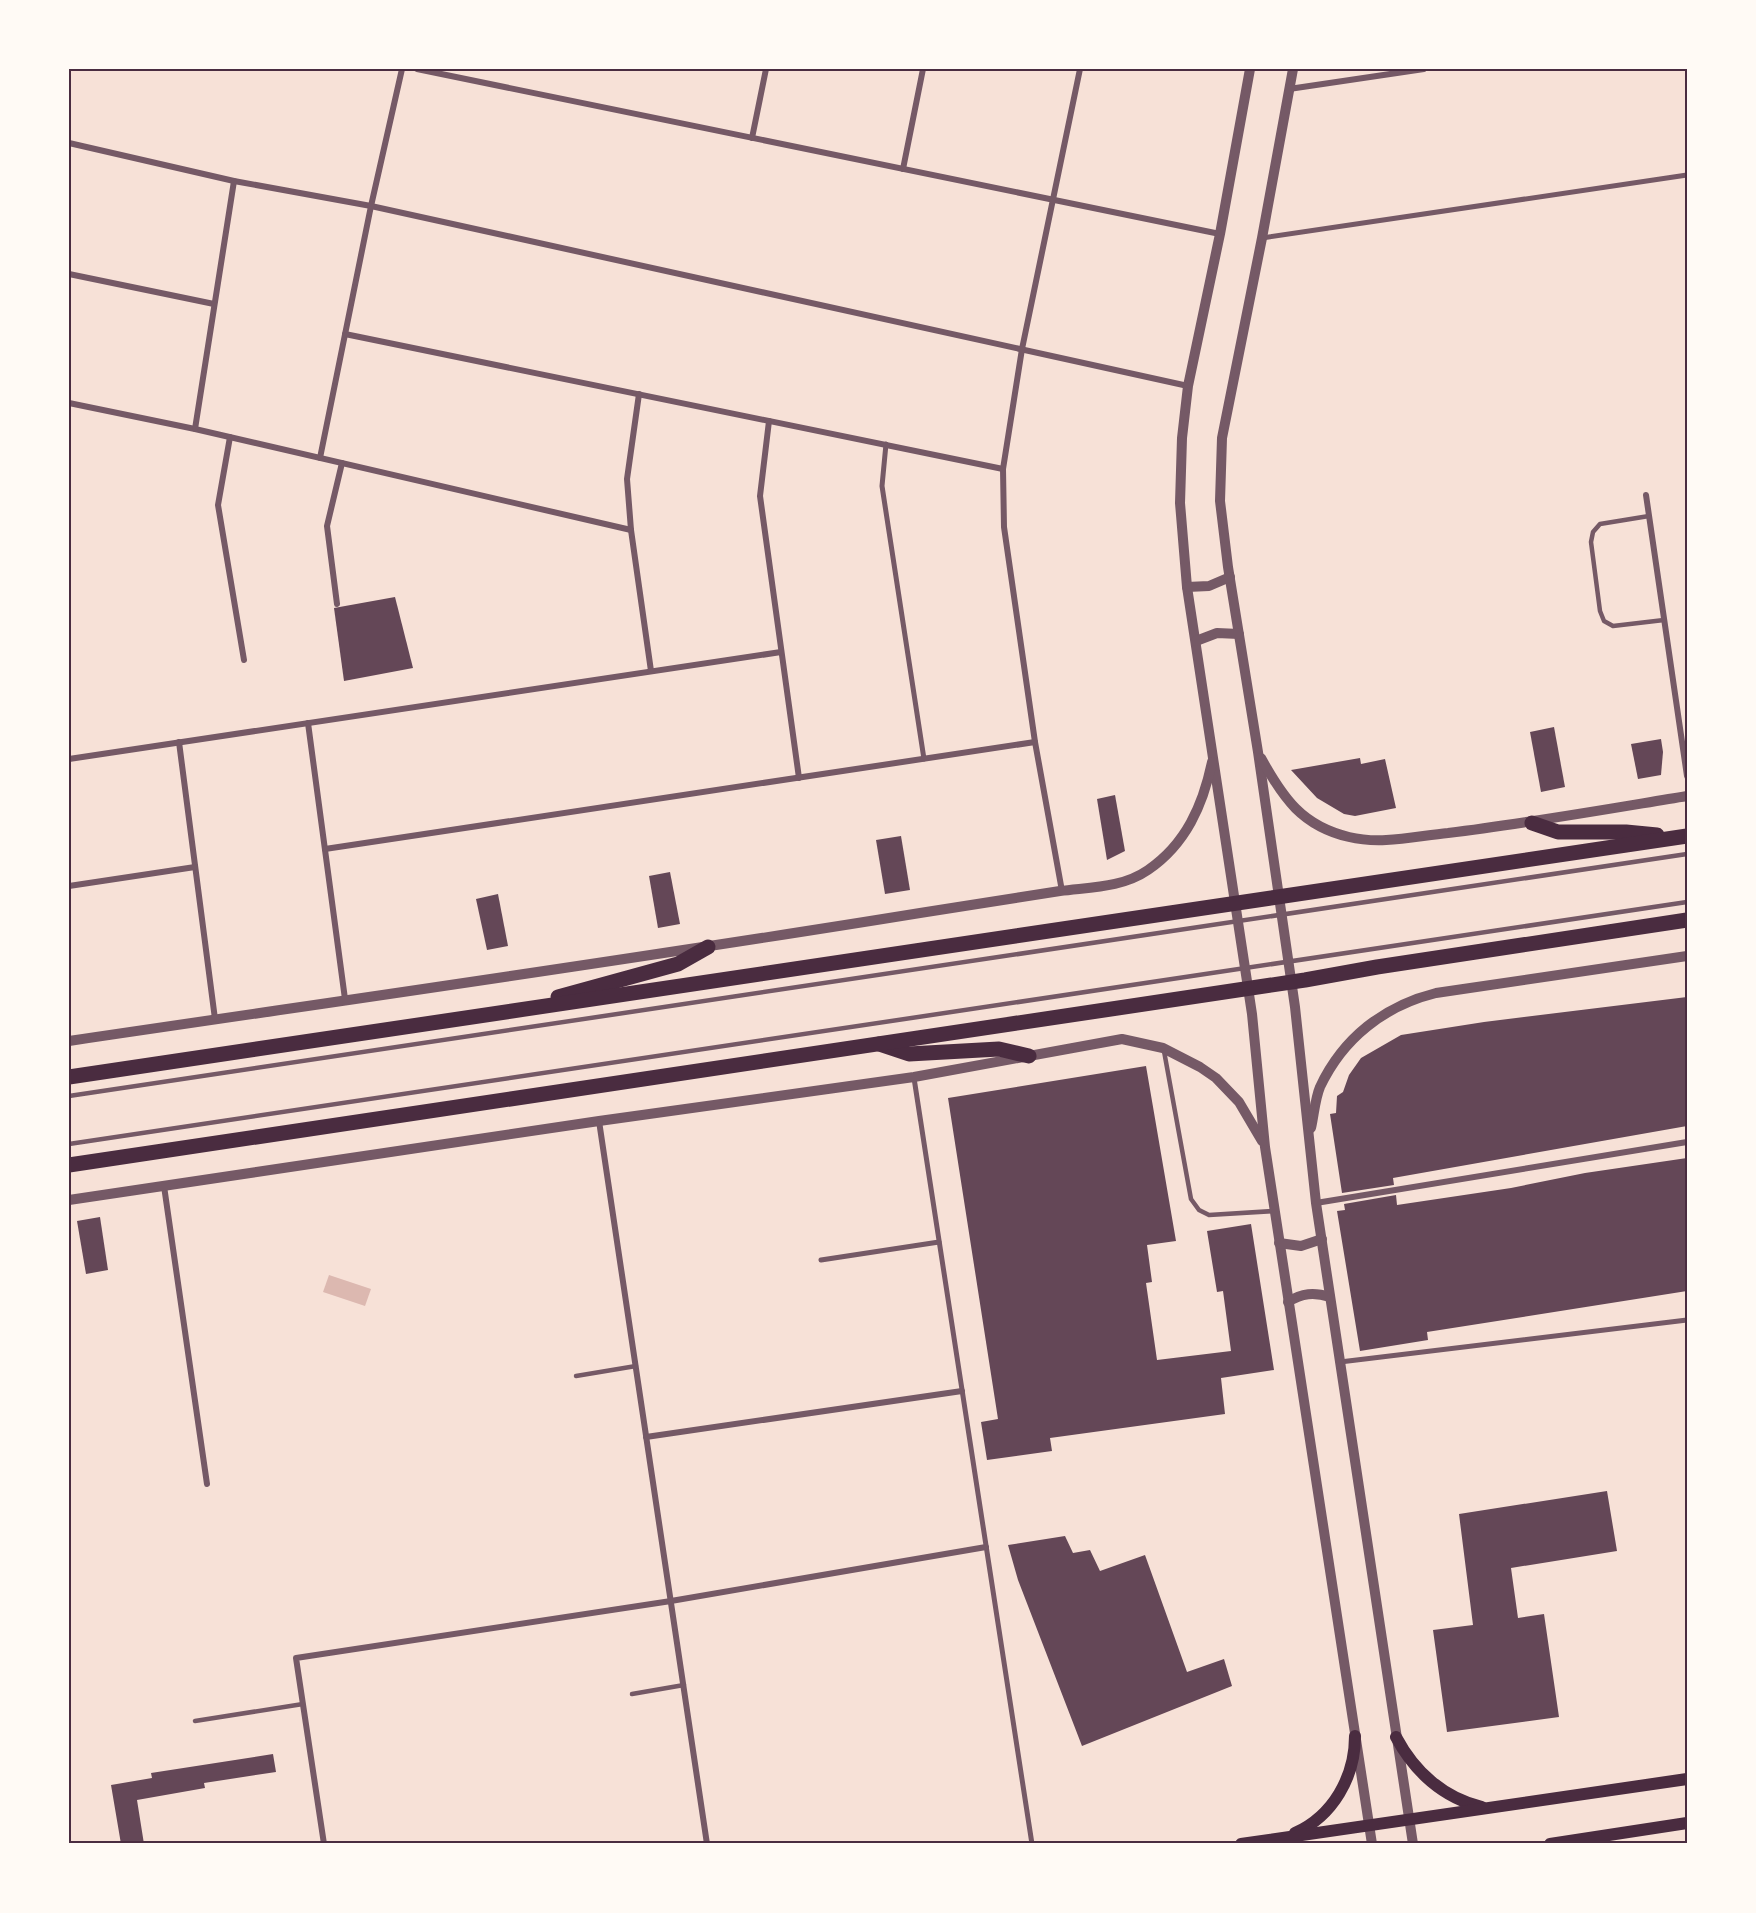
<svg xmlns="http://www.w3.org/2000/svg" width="1756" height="1913" font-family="'Fira Sans',sans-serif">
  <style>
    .water { fill: #dcb8b0 }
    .building { fill: #644757 }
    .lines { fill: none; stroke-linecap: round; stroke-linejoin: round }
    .service { stroke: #755966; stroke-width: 4.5 }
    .pedestrian { stroke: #755966; stroke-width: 5 }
    .minor { stroke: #755966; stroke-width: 6 }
    .tertiary { stroke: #755966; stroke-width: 10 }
    .secondary { stroke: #4a2c40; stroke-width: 12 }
    .primary { stroke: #4a2c40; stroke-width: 15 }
    .neatline { fill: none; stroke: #4a2c40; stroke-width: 2 }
  </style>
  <rect width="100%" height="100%" fill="#f7e1d7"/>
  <!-- water -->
  <polygon class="water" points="329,1275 371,1289 365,1306 323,1292"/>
  <!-- building -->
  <g class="building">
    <polygon points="395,597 413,668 344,681 334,608"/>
    <polygon points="1554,727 1565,787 1541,792 1530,732"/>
    <polygon points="1661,739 1663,752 1661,775 1638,779 1631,744"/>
    <polygon points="1360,758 1361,764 1385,759 1396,808 1355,816 1344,814 1317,798 1291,770"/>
    <polygon points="1115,795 1125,851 1107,860 1097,799"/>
    <polygon points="901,836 910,890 885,894 876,840"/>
    <polygon points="670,872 680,924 658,928 649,876"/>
    <polygon points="498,894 508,946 487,950 476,899"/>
    <polygon points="1687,997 1687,1126 1393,1178 1394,1185 1342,1193 1330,1114 1336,1113 1337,1096 1343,1092 1349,1075 1361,1058 1401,1035 1484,1022"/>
    <polygon points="1146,1066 1176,1241 1147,1245 1152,1282 1146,1283 1157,1360 1231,1351 1223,1291 1217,1292 1207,1231 1251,1224 1274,1370 1221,1378 1225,1414 1050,1438 1052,1451 987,1460 981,1422 998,1419 948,1098"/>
    <polygon points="1687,1158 1687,1291 1427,1332 1428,1340 1360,1351 1337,1211 1345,1210 1344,1204 1396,1195 1397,1205 1511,1188 1585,1173"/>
    <polygon points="100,1217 108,1270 86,1274 77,1221"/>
    <polygon points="1607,1491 1617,1551 1511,1568 1518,1618 1544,1614 1559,1717 1447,1732 1433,1630 1473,1625 1459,1514"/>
    <polygon points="1065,1536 1073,1553 1090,1550 1100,1571 1145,1555 1187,1672 1224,1659 1232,1686 1082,1746 1018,1580 1008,1545"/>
    <polygon points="273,1754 276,1772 204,1783 205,1788 137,1800 144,1844 121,1844 111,1785 152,1778 151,1773"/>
  </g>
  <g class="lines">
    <!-- service -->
    <g class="service">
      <polyline points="1649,516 1600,524 1593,532 1591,542 1600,611 1604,621 1613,626 1664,620"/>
      <polyline points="1164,1051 1191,1199 1199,1210 1209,1215 1274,1211"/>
      <polyline points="69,1096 1687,854"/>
      <polyline points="69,1144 1687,902"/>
      <polyline points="576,1376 636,1366"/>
      <polyline points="632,1694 684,1685"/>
      <polyline points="195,1721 303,1704"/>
    </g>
    <!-- pedestrian -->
    <g class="pedestrian">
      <polyline points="1262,238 1687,175"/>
      <polyline points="886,444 882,486 924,759"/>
      <polyline points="914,1078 1032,1844"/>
      <polyline points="821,1260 939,1242"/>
      <polyline points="1340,1362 1687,1320"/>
    </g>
    <!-- minor -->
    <g class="minor">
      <polyline points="417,69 1220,234"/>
      <polyline points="1289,89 1424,69"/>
      <polyline points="752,138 766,69"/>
      <polyline points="69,143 234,181 371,206 1188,386"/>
      <polyline points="903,169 923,69"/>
      <polyline points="69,274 214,304"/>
      <polyline points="345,334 1003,469"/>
      <polyline points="639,394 627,479 631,530 651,671"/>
      <polyline points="69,403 195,429 631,530"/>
      <polyline points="769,421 760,496 799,778"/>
      <polyline points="195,429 234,181"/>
      <polyline points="230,437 218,505 244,660"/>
      <polyline points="320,458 371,206 402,69"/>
      <polyline points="1646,495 1687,776"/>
      <polyline points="337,604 327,526 342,463"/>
      <polyline points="308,723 345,999"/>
      <polyline points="179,742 215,1019"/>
      <polyline points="69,759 781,652"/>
      <polyline points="325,849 1035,742"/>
      <polyline points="69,886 195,867"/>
      <polyline points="1062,891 1035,742 1004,527 1003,469 1022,349 1080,69"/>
      <polyline points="599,1121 707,1844"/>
      <polyline points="164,1186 207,1484"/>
      <polyline points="1316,1203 1687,1142"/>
      <polyline points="646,1437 962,1391"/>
      <polyline points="324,1844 296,1658 671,1601 986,1547"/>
    </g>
    <!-- tertiary -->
    <g class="tertiary">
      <polyline points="1250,69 1220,234 1188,386 1182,438 1180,503 1187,587 1252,1014 1265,1147 1372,1844"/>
      <polyline points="1293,69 1262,238 1222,438 1220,501 1228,567 1258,752 1295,1007 1316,1203 1413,1844"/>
      <polyline points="1187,587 1209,586 1230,577"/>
      <polyline points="1196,641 1217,633 1239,634"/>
      <path d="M 1261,758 C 1283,798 1302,826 1349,837 C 1382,845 1416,836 1448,833 C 1529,823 1608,809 1687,796"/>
      <path d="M 69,1041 C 353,999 637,959 920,913 C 967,906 1013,898 1060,891 C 1090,887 1122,888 1148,870 C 1186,844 1203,805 1212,762"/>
      <path d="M 1311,1128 C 1314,1115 1315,1099 1320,1087 C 1343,1038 1384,1006 1436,993 L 1687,956"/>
      <polyline points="69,1200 599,1121 914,1077 1122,1039 1163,1048 1200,1067 1216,1078 1239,1102 1262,1141"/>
      <polyline points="1279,1243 1301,1246 1322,1239"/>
      <path d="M 1288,1302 C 1302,1293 1314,1292 1330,1297"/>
    </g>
    <!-- secondary -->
    <g class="secondary">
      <path d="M 1396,1737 C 1414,1771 1443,1798 1482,1807"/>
      <path d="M 1295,1833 C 1333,1816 1355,1777 1355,1736"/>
      <polyline points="1241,1844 1687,1779"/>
      <polyline points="1550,1844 1687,1823"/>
    </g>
    <!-- primary -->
    <g class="primary">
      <polyline points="1532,823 1558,832 1626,832 1657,835"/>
      <polyline points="558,997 678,964 708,947"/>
      <polyline points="879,1044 909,1054 999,1049 1029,1056"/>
      <polyline points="69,1077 1687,836"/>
      <polyline points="69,1165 1305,980 1377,967 1687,920"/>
    </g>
  </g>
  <!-- border -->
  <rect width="1756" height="1913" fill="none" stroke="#fffaf5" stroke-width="141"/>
  <rect x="70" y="70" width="1616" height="1772" class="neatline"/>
</svg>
